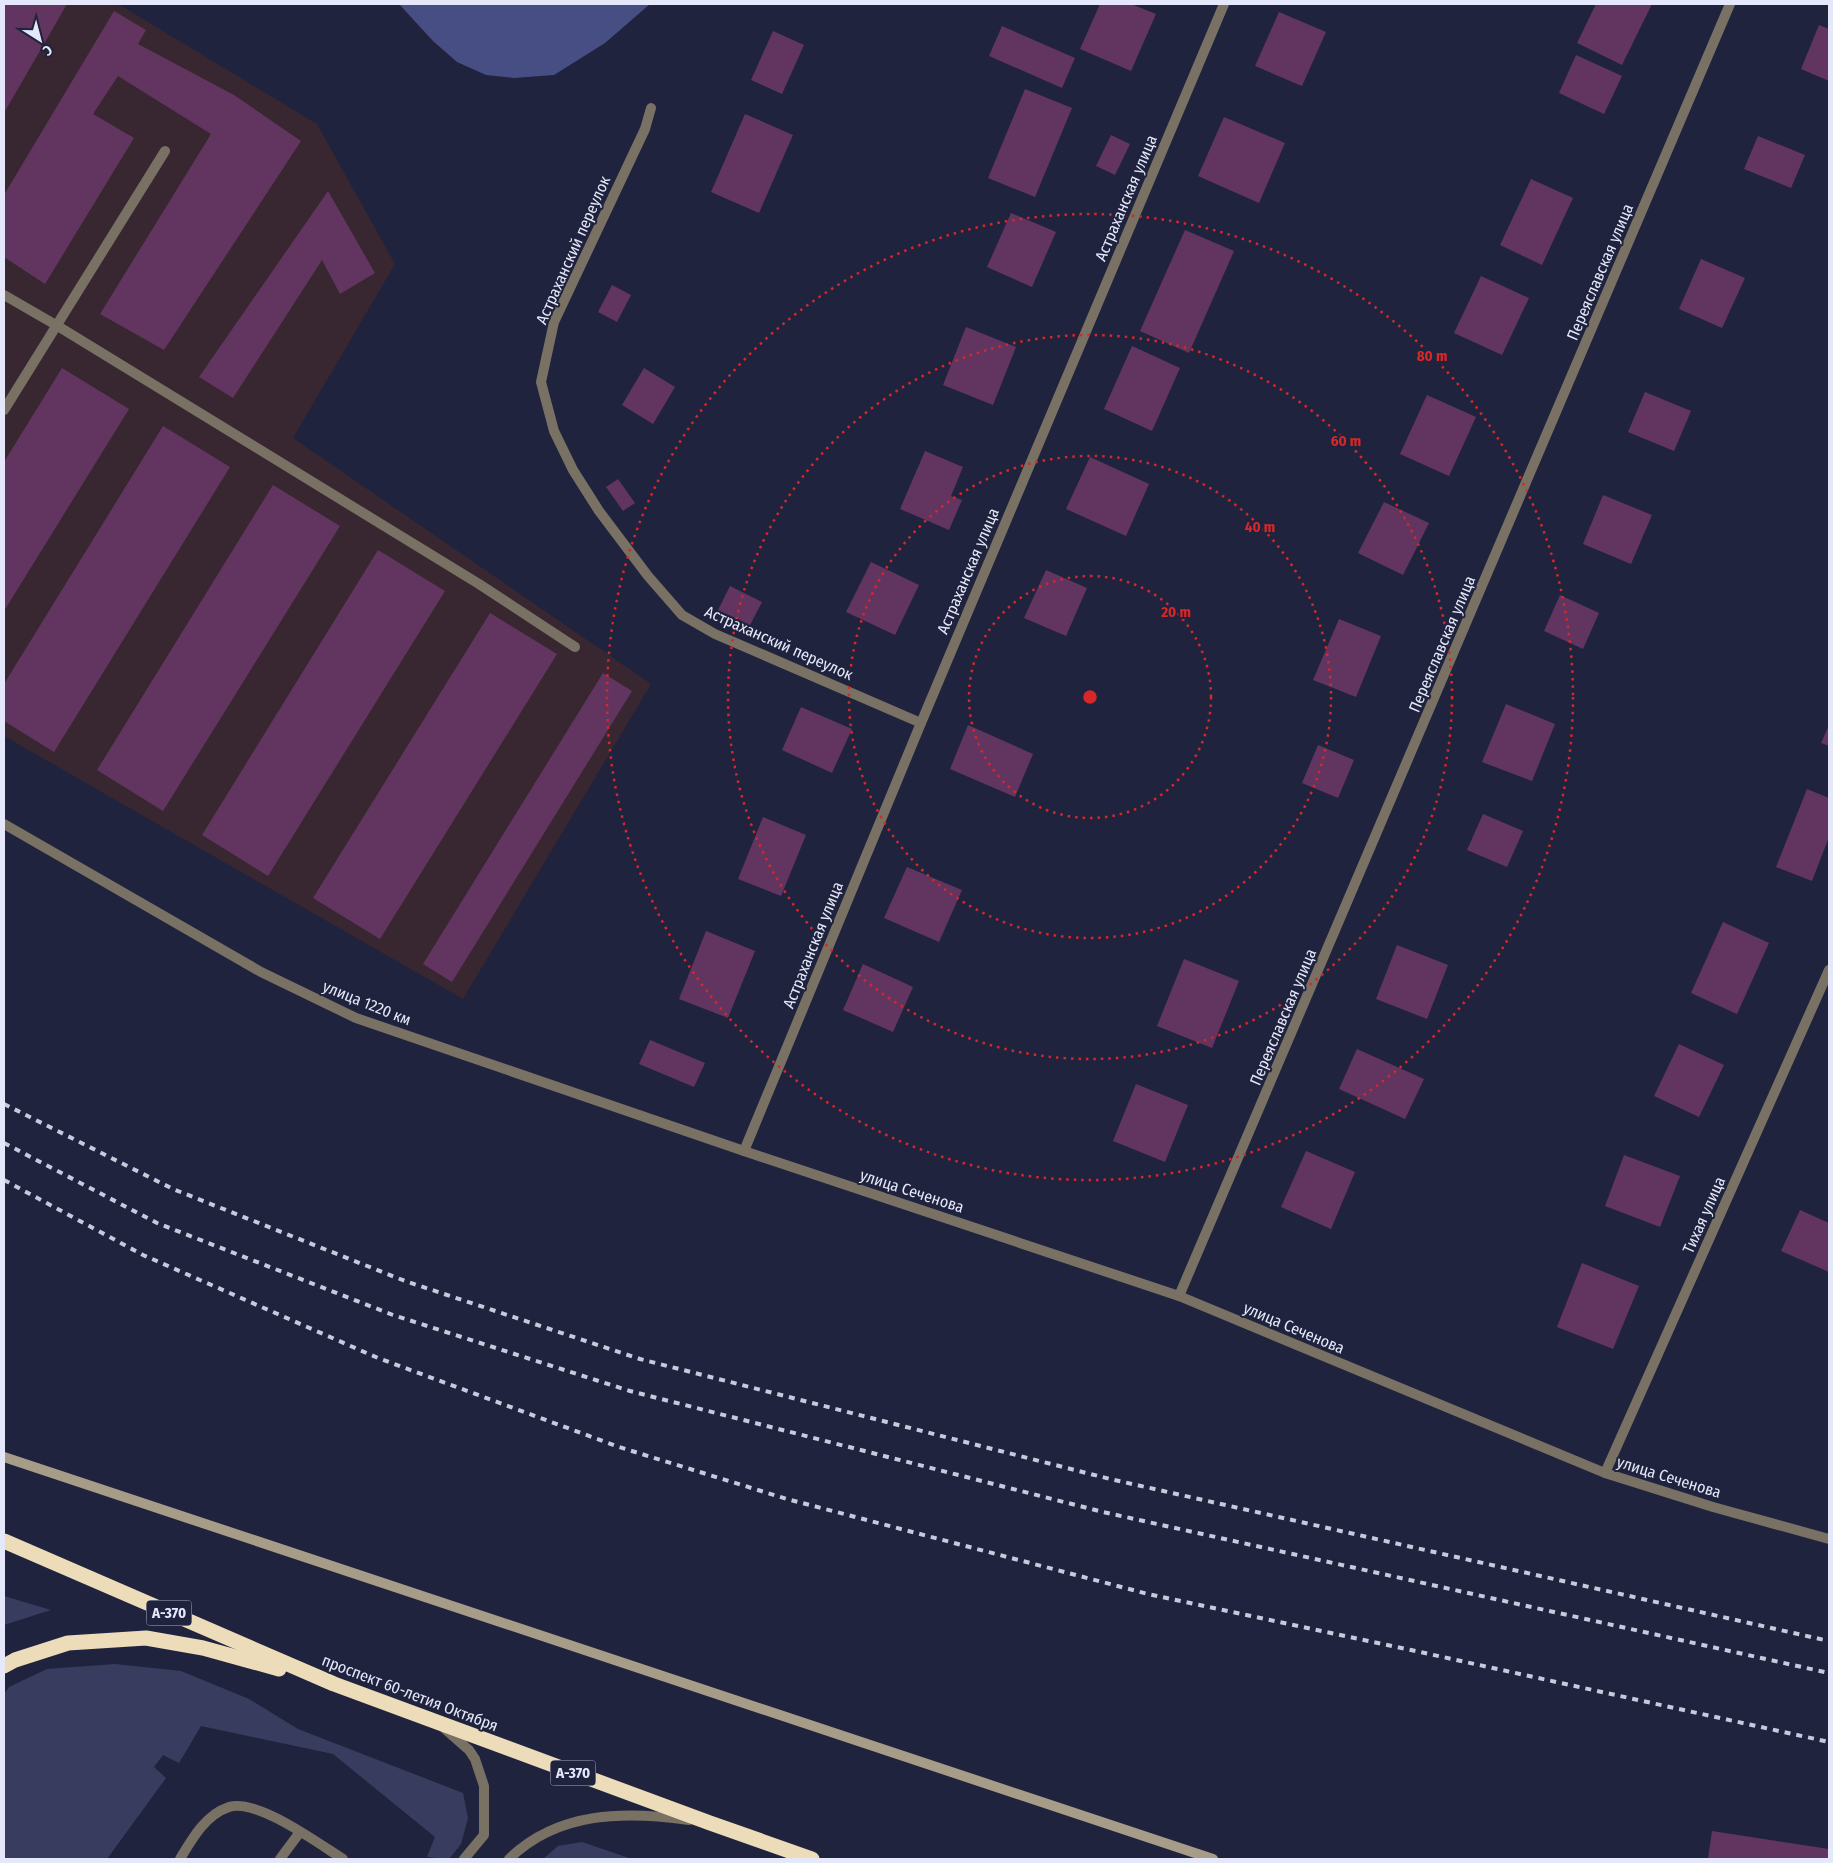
<svg xmlns="http://www.w3.org/2000/svg" width="1833" height="1863" font-family="'Fira Sans Condensed',sans-serif">
  <style>
    .industrial { fill: #382730 }
    .green { fill: #383d5f }
    .forest { fill: #474e84 }
    .building { fill: #613560 }
    .lines { fill: none; stroke-linecap: round; stroke-linejoin: round }
    .lane { stroke: #787164; stroke-width: 10 }
    .street { stroke: #787164; stroke-width: 10 }
    .secondary { stroke: #a79c87; stroke-width: 10 }
    .highway { stroke: #ecdcba; stroke-width: 15 }
    .rail { stroke: #c7cadd; stroke-width: 4; stroke-dasharray: 6 6; stroke-linecap: butt }
    .ring { fill: none; stroke: #d62828; stroke-width: 2.5; stroke-dasharray: 2.5 5 }
    .labels { text-anchor: middle; dominant-baseline: central; stroke-width: 4; stroke-linejoin: round; paint-order: stroke }
    .shield { fill: #20233d; stroke: #aaadc1; stroke-width: 1 }
    .shield-label { font-size: 15px; font-weight: bold; fill: #e5e8fa }
    .street-label { font-size: 16px; fill: #e5e8fa; stroke: #20233d }
    .centre { fill: #d62828; stroke: #20233d; stroke-width: 2.5 }
    .ring-label { font-size: 15px; text-anchor: middle; font-weight: bold; fill: #d62828; stroke: #20233d; stroke-width: 4; stroke-linejoin: round; paint-order: stroke }
  </style>
  <rect width="100%" height="100%" fill="#20233d"/>
  <!-- industrial -->
  <polygon class="industrial" points="4,4 118,4 317,124 395,264 293,438 651,684 463,999 4,736"/>
  <!-- green -->
  <g class="green">
    <polygon points="4,1596 51,1610 4,1625"/>
    <polygon points="115,1664 181,1671 249,1699 298,1729 463,1793 468,1818 461,1844 449,1859 427,1857 435,1837 333,1754 201,1726 179,1763 163,1755 154,1767 166,1778 107,1859 4,1859 4,1694 9,1687 47,1669"/>
    <polygon points="582,1842 632,1859 543,1859 558,1846"/>
  </g>
  <!-- forest -->
  <polygon class="forest" points="399,4 650,4 605,43 554,75 514,78 486,75 457,62 433,41"/>
  <!-- building -->
  <g class="building">
    <polygon points="4,4 67,4 4,113"/>
    <polygon points="1100,4 1131,4 1156,14 1131,71 1080,49"/>
    <polygon points="1596,4 1652,4 1622,65 1577,43"/>
    <polygon points="114,11 146,30 138,44 234,95 301,141 164,350 100,314 211,134 118,76 93,114 134,138 45,284 4,257 4,195"/>
    <polygon points="1279,12 1326,32 1302,86 1255,66"/>
    <polygon points="1819,25 1829,29 1829,81 1801,69"/>
    <polygon points="1002,26 1075,58 1062,88 989,56"/>
    <polygon points="773,31 804,45 782,94 751,80"/>
    <polygon points="1576,55 1622,76 1604,114 1559,93"/>
    <polygon points="1025,89 1072,108 1035,197 988,178"/>
    <polygon points="745,114 793,135 759,213 711,192"/>
    <polygon points="1224,117 1285,143 1259,203 1198,176"/>
    <polygon points="1111,135 1130,144 1115,175 1096,166"/>
    <polygon points="1758,136 1805,155 1791,188 1744,169"/>
    <polygon points="1531,179 1573,198 1542,265 1500,245"/>
    <polygon points="328,191 375,273 340,294 322,260 233,398 199,377"/>
    <polygon points="1011,213 1056,232 1032,287 987,267"/>
    <polygon points="1185,230 1234,251 1189,353 1140,331"/>
    <polygon points="1701,259 1745,278 1722,328 1679,309"/>
    <polygon points="1481,276 1529,298 1502,355 1454,333"/>
    <polygon points="612,285 631,295 617,322 598,312"/>
    <polygon points="966,327 1016,347 993,405 943,385"/>
    <polygon points="1132,346 1180,368 1152,431 1104,409"/>
    <polygon points="62,368 129,409 4,611 4,462"/>
    <polygon points="644,368 675,387 653,424 622,405"/>
    <polygon points="1645,392 1691,411 1674,451 1628,432"/>
    <polygon points="1427,395 1476,417 1449,476 1400,454"/>
    <polygon points="163,426 230,467 54,752 4,721 4,684"/>
    <polygon points="925,451 963,467 951,496 962,500 949,530 900,509"/>
    <polygon points="1090,457 1149,484 1126,536 1066,509"/>
    <polygon points="618,479 635,503 623,511 606,487"/>
    <polygon points="273,485 340,526 163,811 97,770"/>
    <polygon points="1603,495 1652,515 1631,564 1583,544"/>
    <polygon points="1384,502 1429,523 1403,575 1358,553"/>
    <polygon points="378,550 445,591 268,876 202,835"/>
    <polygon points="871,562 919,585 895,635 846,612"/>
    <polygon points="1046,570 1087,588 1066,636 1024,618"/>
    <polygon points="730,586 762,602 750,625 718,610"/>
    <polygon points="1560,595 1599,613 1583,649 1544,631"/>
    <polygon points="490,613 557,654 380,939 313,898"/>
    <polygon points="1339,619 1381,636 1356,697 1313,680"/>
    <polygon points="603,673 632,691 452,982 423,964"/>
    <polygon points="1506,704 1555,724 1532,781 1482,762"/>
    <polygon points="801,707 852,729 832,773 782,750"/>
    <polygon points="968,725 1033,754 1015,797 950,769"/>
    <polygon points="1829,725 1829,746 1821,743"/>
    <polygon points="1318,745 1354,760 1338,798 1302,783"/>
    <polygon points="1807,789 1829,798 1829,837 1812,881 1776,867"/>
    <polygon points="1483,814 1523,831 1507,867 1467,850"/>
    <polygon points="763,817 806,835 781,896 738,879"/>
    <polygon points="907,867 962,890 939,942 884,918"/>
    <polygon points="1723,922 1769,943 1737,1014 1691,993"/>
    <polygon points="706,931 755,951 728,1018 679,999"/>
    <polygon points="1397,945 1448,965 1427,1019 1376,999"/>
    <polygon points="1184,959 1239,981 1212,1048 1157,1026"/>
    <polygon points="863,964 913,987 893,1032 843,1010"/>
    <polygon points="650,1040 705,1063 694,1087 639,1064"/>
    <polygon points="1679,1044 1724,1065 1699,1117 1654,1096"/>
    <polygon points="1357,1049 1424,1079 1405,1119 1339,1089"/>
    <polygon points="1136,1084 1188,1105 1165,1162 1113,1141"/>
    <polygon points="1306,1151 1355,1172 1331,1229 1281,1207"/>
    <polygon points="1624,1155 1680,1176 1660,1227 1605,1206"/>
    <polygon points="1800,1210 1829,1223 1829,1272 1781,1251"/>
    <polygon points="1582,1263 1639,1286 1613,1349 1557,1327"/>
    <polygon points="1712,1831 1829,1849 1829,1859 1708,1859"/>
  </g>
  <g class="lines">
    <!-- lane -->
    <g class="lane">
      <polyline points="4,295 56,325 479,584 575,647"/>
      <polyline points="4,410 165,151"/>
      <polyline points="445,1729 469,1750 475,1759 484,1786 484,1835 464,1859"/>
      <path d="M 180,1859 C 192,1839 205,1815 229,1807 C 257,1798 319,1844 343,1859"/>
      <polyline points="280,1859 300,1832"/>
      <path d="M 509,1859 C 558,1811 625,1811 689,1820"/>
    </g>
    <!-- street -->
    <g class="street">
      <polyline points="651,108 645,129 554,322 541,382 554,431 573,470 599,511 648,576 682,615 715,634 921,723"/>
      <polyline points="4,824 261,972 356,1018 744,1151 1179,1296 1605,1473 1713,1507 1829,1539"/>
      <polyline points="744,1151 921,723 1224,4"/>
      <polyline points="1179,1296 1730,4"/>
      <polyline points="1605,1473 1829,970"/>
    </g>
    <!-- secondary -->
    <polyline class="secondary" points="4,1457 1213,1859"/>
    <!-- highway -->
    <g class="highway">
      <polyline points="4,1541 334,1684 710,1823 812,1859"/>
      <polyline points="4,1666 15,1660 68,1643 146,1638 203,1648 279,1669"/>
    </g>
    <!-- rail -->
    <g class="rail">
      <polyline points="4,1104 173,1189 405,1281 640,1359 1110,1479 1829,1641"/>
      <polyline points="4,1143 157,1223 393,1315 630,1391 1103,1512 1829,1673"/>
      <polyline points="4,1180 143,1255 378,1358 619,1447 787,1499 1148,1594 1411,1650 1829,1742"/>
    </g>
  </g>
  <!-- distance rings -->
  <g class="ring">
    <circle cx="1090" cy="697" r="121"/>
    <circle cx="1090" cy="697" r="241"/>
    <circle cx="1090" cy="697" r="362"/>
    <circle cx="1090" cy="697" r="483"/>
  </g>
  <g class="labels">
    <!-- shield labels -->
    <g class="shield">
      <rect x="146.5" y="1600.5" width="45" height="25" rx="4"/>
      <rect x="550.5" y="1760.5" width="45" height="25" rx="4"/>
    </g>
    <g class="shield-label">
      <text x="169" y="1613">А-370</text>
      <text x="573" y="1773">А-370</text>
    </g>
    <!-- street labels -->
    <g class="street-label">
      <text transform="translate(1126 198) rotate(-67)">Астраханская улица</text>
      <text transform="translate(573 250) rotate(-66)">Астраханский переулок</text>
      <text transform="translate(1600 272) rotate(-67)">Переяславская улица</text>
      <text transform="translate(968 571) rotate(-67)">Астраханская улица</text>
      <text transform="translate(779 643) rotate(24)">Астраханский переулок</text>
      <text transform="translate(1442 644) rotate(-67)">Переяславская улица</text>
      <text transform="translate(813 945) rotate(-68)">Астраханская улица</text>
      <text transform="translate(367 1003) rotate(22)">улица 1220 км</text>
      <text transform="translate(1283 1017) rotate(-67)">Переяславская улица</text>
      <text transform="translate(912 1191) rotate(18)">улица Сеченова</text>
      <text transform="translate(1704 1215) rotate(-66)">Тихая улица</text>
      <text transform="translate(1294 1328) rotate(23)">улица Сеченова</text>
      <text transform="translate(1669 1477) rotate(17)">улица Сеченова</text>
      <text transform="translate(410 1693) rotate(21)">проспект 60-летия Октября</text>
    </g>
  </g>
  <circle cx="1090" cy="697" r="8" class="centre"/>
  <g class="ring-label">
    <text x="1432" y="361">80 m</text>
    <text x="1346" y="446">60 m</text>
    <text x="1260" y="532">40 m</text>
    <text x="1176" y="617">20 m</text>
  </g>
  <!-- border -->
  <rect width="1833" height="1863" fill="none" stroke="#e5e8fa" stroke-width="10"/>
  <!-- north arrow -->
  <g transform="translate(40 40) rotate(144)" stroke="#20233d" stroke-width="4" paint-order="stroke">
  <path d="M0-4L9 19L0 12L-9 19Z" fill="#e5e8fa"/>
  <text y="-8" font-size="14" font-weight="bold" text-anchor="middle" fill="#e5e8fa">С</text>
  </g>
</svg>
